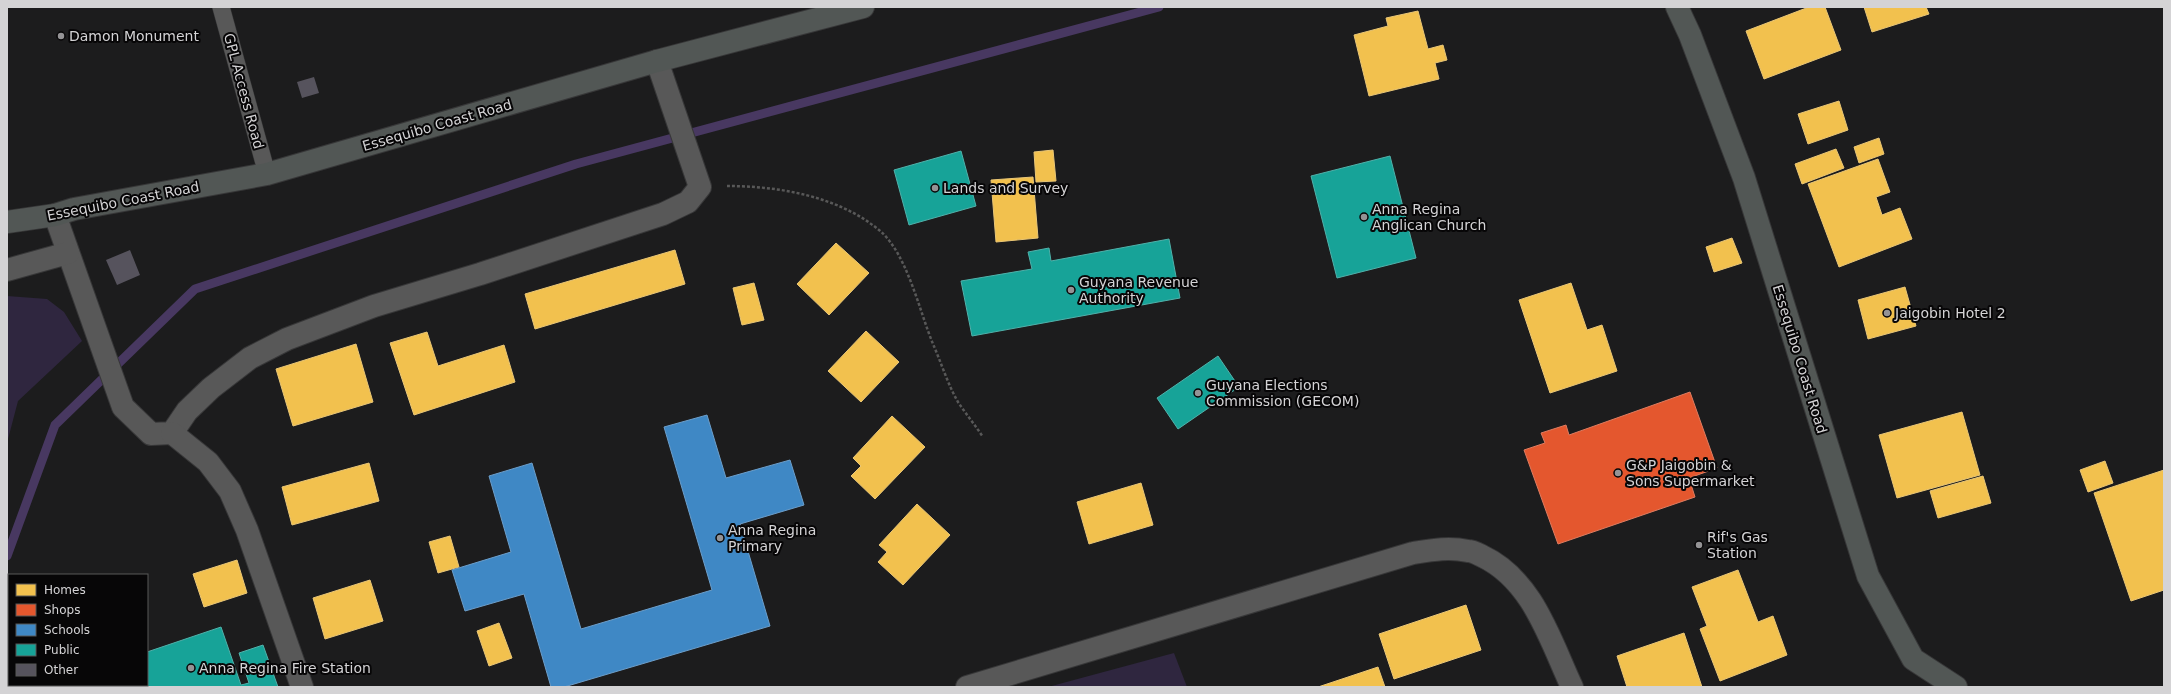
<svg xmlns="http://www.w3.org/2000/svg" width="2171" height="694" font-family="'DejaVu Sans',sans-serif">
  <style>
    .green { fill: #2f263f }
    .homes { fill: #f2c14e; stroke: #e9c676 }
    .shops { fill: #e4572e; stroke: #df7c60 }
    .schools { fill: #3f88c5; stroke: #6c9eca }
    .public { fill: #17a398; stroke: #50b1aa }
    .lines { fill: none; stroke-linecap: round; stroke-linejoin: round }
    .stream { stroke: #483861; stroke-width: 9 }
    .building { fill: #56535d }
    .lane-casing { stroke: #373738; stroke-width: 18 }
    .street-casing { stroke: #373738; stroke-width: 24 }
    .primary-casing { stroke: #373738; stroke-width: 24 }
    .path { stroke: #585858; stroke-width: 2.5; stroke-dasharray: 3 2; stroke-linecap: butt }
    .lane { stroke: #585858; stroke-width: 17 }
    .street { stroke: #585858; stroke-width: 22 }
    .primary { stroke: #525755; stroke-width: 22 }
    .poi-dot { fill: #949395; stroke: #070607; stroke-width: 1.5 }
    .labels { text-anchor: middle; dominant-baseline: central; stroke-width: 4; stroke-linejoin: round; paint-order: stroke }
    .poi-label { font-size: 14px; fill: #d4d3d5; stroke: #070607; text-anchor: start }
    .street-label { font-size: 14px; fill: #d4d3d5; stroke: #070607 }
  </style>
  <rect width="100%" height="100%" fill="#1c1c1d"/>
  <!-- green -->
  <g class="green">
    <polygon points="7,296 47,299 64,312 82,341 18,401 7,443"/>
    <polygon points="1174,653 1187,687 1048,687"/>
  </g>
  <!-- homes -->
  <g class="homes">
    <polygon points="1809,7 1825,7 1841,50 1764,79 1746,31"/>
    <polygon points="1864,7 1926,7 1929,14 1872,32"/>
    <polygon points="1418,11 1428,49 1443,45 1447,60 1435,63 1439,79 1369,96 1354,35 1388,26 1386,18"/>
    <polygon points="1839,101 1848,130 1808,144 1798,114"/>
    <polygon points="1879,138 1884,154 1859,163 1854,147"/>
    <polygon points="1836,149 1844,168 1802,184 1795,164"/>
    <polygon points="1053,150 1056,181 1036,182 1034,152"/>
    <polygon points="1878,159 1890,192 1876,197 1882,215 1900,208 1912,239 1839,267 1808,184"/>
    <polygon points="1033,177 1038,238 996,242 991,180"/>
    <polygon points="1732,238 1742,263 1714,272 1706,247"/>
    <polygon points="836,243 869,273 829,315 797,284"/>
    <polygon points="675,250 685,284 535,329 525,294"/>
    <polygon points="754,283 764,320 742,325 733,288"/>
    <polygon points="1571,283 1587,330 1602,325 1617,371 1550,393 1519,300"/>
    <polygon points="1905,287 1916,326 1868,339 1858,300"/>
    <polygon points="866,331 899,362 861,402 828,371"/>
    <polygon points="427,332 438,366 504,345 515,382 414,415 390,343"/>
    <polygon points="356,344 373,402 293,426 276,369"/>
    <polygon points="1962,412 1980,475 1897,498 1879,435"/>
    <polygon points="892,416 925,447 875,499 851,476 861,466 853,458"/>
    <polygon points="2105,461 2113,483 2088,492 2080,470"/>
    <polygon points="369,463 379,501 292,525 282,487"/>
    <polygon points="2164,470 2164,590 2131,601 2094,493"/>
    <polygon points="1983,476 1991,503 1938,518 1930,491"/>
    <polygon points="1141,483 1153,525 1089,544 1077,502"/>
    <polygon points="917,504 950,535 903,585 878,562 887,552 879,545"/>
    <polygon points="450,536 459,567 438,573 429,542"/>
    <polygon points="237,560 247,593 204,607 193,574"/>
    <polygon points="1738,570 1758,622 1773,616 1787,655 1720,681 1700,629 1707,626 1692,587"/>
    <polygon points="370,580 383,621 325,639 313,598"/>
    <polygon points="1466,605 1481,650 1394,679 1379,634"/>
    <polygon points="499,623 512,658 489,666 477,631"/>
    <polygon points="1684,633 1702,687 1627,687 1617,656"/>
    <polygon points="1378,667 1385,687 1318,687"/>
  </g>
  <!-- shops -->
  <polygon class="shops" points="1690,392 1717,468 1689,478 1695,497 1558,544 1524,450 1545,443 1541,433 1566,425 1569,435"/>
  <!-- schools -->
  <polygon class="schools" points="707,415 726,478 790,460 804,505 740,524 770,626 564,687 551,687 524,594 465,611 452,570 511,552 489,476 532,463 581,629 712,590 664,427"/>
  <!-- public -->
  <g class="public">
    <polygon points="961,151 976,206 909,225 894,170"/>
    <polygon points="1390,156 1416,258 1337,278 1311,176"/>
    <polygon points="1169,239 1180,298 972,336 961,281 1032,269 1028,252 1049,248 1051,261"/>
    <polygon points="1218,356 1239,387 1178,429 1157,398"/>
    <polygon points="221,627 241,685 249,683 239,653 263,645 278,687 140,687 139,685 147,685 147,652"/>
  </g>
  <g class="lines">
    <!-- stream -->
    <polyline class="stream" points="7,556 55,425 195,289 576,164 1159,7"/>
  </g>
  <!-- building -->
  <g class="building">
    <polygon points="314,77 319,93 302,98 297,82"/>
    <polygon points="130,250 140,275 117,285 106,260"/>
  </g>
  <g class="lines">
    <!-- lane casing -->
    <g class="lane-casing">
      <polyline id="lane" points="221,7 267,174"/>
    </g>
    <!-- street casing -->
    <g class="street-casing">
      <g id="street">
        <polyline points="55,215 123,407 151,434 172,433 187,411 211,388 250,358 287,339 374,306 480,274 663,214 688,202 700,187 657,61"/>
        <polyline points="7,270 68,253"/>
        <polyline points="172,433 208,462 230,491 247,530 302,687"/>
        <path d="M 967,687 L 1413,553 C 1432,550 1449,547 1468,551 C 1473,551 1478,554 1482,556 C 1533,580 1550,640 1572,687"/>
      </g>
    </g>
    <!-- primary casing -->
    <g class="primary-casing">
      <g id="primary">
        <polyline points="1677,7 1690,35 1744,178 1868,576 1913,659 1956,687"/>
        <polyline points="7,222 55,215 74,209 267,174 657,61 863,7"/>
      </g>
    </g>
    <!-- path -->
    <path class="path" d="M 727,186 C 778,186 838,196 879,230 C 907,253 919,310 933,344 C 941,362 948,385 958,402 C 966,414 975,425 983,437"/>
    <!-- lane -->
    <use href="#lane" class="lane"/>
    <!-- street -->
    <use href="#street" class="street"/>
    <!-- primary -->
    <use href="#primary" class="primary"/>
  </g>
  <!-- markers -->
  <g class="poi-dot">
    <circle cx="61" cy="36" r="4"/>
    <circle cx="935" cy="188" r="4"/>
    <circle cx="1364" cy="217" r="4"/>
    <circle cx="1071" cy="290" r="4"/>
    <circle cx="1887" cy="313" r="4"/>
    <circle cx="1198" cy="393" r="4"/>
    <circle cx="1618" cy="473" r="4"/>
    <circle cx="720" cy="538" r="4"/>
    <circle cx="1699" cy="545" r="4"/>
    <circle cx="191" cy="668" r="4"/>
  </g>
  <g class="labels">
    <!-- poi labels -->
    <g class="poi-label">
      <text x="69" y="36">Damon Monument</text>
      <text x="943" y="188">Lands and Survey</text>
      <text x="1372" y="209">Anna Regina<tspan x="1372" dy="16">Anglican Church</tspan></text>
      <text x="1079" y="282">Guyana Revenue<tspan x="1079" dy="16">Authority</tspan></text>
      <text x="1895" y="313">Jaigobin Hotel 2</text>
      <text x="1206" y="385">Guyana Elections<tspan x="1206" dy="16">Commission (GECOM)</tspan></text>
      <text x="1626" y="465">G&amp;P Jaigobin &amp;<tspan x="1626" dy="16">Sons Supermarket</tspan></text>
      <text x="728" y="530">Anna Regina<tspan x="728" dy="16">Primary</tspan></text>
      <text x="1707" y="537">Rif's Gas<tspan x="1707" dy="16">Station</tspan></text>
      <text x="199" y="668">Anna Regina Fire Station</text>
    </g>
    <!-- street labels -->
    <g class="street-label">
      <text transform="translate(244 91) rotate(75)">GPL Access Road</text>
      <text transform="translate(437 125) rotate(-16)">Essequibo Coast Road</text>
      <text transform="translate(123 201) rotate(-11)">Essequibo Coast Road</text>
      <text transform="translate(1800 359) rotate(73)">Essequibo Coast Road</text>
    </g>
  </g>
  <!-- border -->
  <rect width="2171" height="694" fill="none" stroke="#d4d3d5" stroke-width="16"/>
  <!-- legend -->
  <rect x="8" y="574" width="140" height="112" fill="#070607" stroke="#595859"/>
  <rect x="16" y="584" width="20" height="12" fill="#f2c14e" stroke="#595859"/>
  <text x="44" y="594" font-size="12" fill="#d4d3d5">Homes</text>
  <rect x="16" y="604" width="20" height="12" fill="#e4572e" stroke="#595859"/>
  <text x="44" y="614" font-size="12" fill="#d4d3d5">Shops</text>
  <rect x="16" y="624" width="20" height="12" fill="#3f88c5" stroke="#595859"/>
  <text x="44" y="634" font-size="12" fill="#d4d3d5">Schools</text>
  <rect x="16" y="644" width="20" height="12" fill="#17a398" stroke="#595859"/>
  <text x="44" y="654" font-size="12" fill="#d4d3d5">Public</text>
  <rect x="16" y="664" width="20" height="12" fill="#56535d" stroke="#595859"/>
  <text x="44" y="674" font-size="12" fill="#d4d3d5">Other</text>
</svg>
